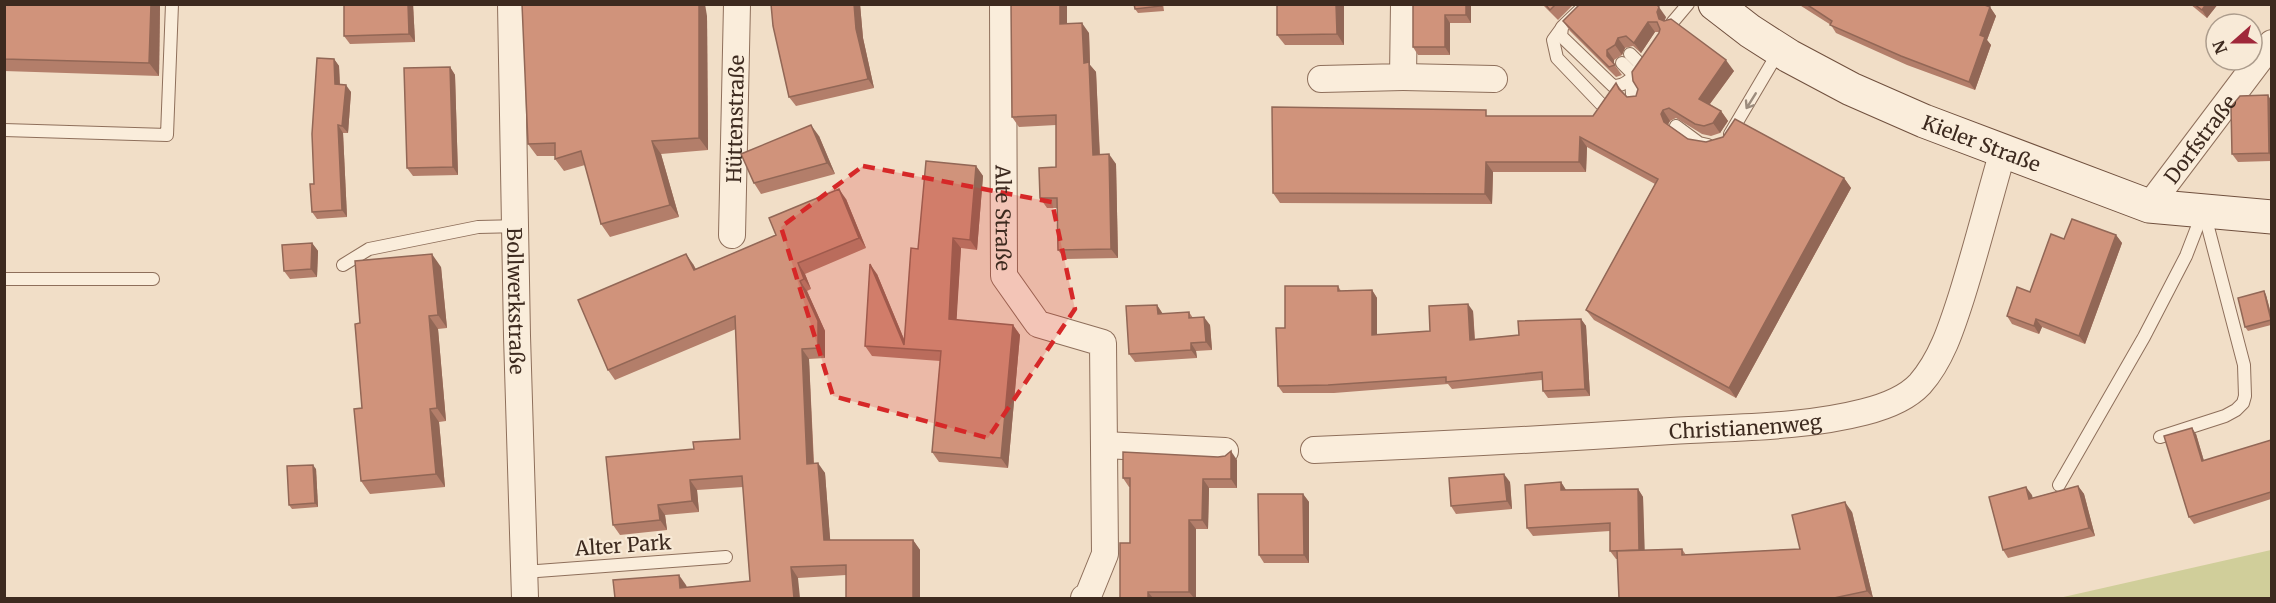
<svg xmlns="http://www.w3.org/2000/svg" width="2276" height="603" font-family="Merriweather,serif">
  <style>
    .green { fill: #d0ce9a }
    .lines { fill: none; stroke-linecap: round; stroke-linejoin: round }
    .service-casing { stroke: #8e6f5b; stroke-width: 14 }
    .minor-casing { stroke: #8e6f5b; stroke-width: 28 }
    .secondary-casing { stroke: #70503e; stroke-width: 35 }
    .service { stroke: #faeddb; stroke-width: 12 }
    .minor { stroke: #faeddb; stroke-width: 26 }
    .secondary { stroke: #faeddb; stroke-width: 33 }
    .wall { fill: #b37e6a }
    .shaded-wall { fill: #926756 }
    .building { fill: #d0937b; stroke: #926756; stroke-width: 1.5 }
    .oneway { stroke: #9c8c7d }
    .marked { fill: #d62828; fill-opacity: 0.2; stroke: #d62828; stroke-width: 4.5; stroke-dasharray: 12 8; stroke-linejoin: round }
    .labels { text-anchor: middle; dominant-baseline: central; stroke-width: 4.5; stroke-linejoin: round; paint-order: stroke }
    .street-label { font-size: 20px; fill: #3d2a1f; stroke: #f8ead7 }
  </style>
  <rect width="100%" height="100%" fill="#f1dec7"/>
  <!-- green -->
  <polygon class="green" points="2271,550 2271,598 2059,598"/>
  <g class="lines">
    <!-- service casing -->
    <g class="service-casing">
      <g id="service">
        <path d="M 1586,4 L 1562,27 L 1561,36 L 1613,86 C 1627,86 1634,76 1641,65"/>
        <polyline points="1672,23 1688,4"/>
        <polyline points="1561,29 1553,40 1557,58 1601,104"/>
        <polyline points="1630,54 1641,65"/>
        <polyline points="1622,63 1634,75"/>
        <polyline points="1631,79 1632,94 1637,100"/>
        <polyline points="1676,126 1699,143 1708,145"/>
        <polyline points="4,130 167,135 172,4"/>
        <polyline points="1730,134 1779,51"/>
        <polyline points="343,265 369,249 478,227 515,226"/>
        <polyline points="4,279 153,279"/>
        <polyline points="2160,437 2225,416 2236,410 2243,403 2245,396 2244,365 2204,212"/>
        <polyline points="2059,485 2144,337 2186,256 2203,212"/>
        <polyline points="524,572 726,557"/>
      </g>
    </g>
    <!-- minor casing -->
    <g class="minor-casing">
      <g id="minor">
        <path id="s1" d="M 511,4 L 517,336 L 525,598"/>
        <path id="s2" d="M 1003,4 L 1004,276 L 1038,324 L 1103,343 L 1105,554 L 1088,596 L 1084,598"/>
        <polyline points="1403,77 1494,79"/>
        <polyline points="1321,79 1403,77 1404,4"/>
        <path id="s3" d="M 2149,206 L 2272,43"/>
        <path id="s4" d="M 732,235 L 737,4"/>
        <polyline points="1104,445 1225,451"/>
        <path id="s5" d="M 1314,450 C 1433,445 1552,439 1671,431 C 1735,427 1802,428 1864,412 C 1884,407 1906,399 1920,384 C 1942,359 1952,326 1962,295 C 1977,247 1989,199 2003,151"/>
      </g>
    </g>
    <!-- secondary casing -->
    <g class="secondary-casing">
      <g id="secondary">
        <path id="s6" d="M 1715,4 L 1750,31 L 1789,56 L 1851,89 L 1924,121 L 2149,206 L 2272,217"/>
      </g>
    </g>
    <!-- service -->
    <use href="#service" class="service"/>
    <!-- minor -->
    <use href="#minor" class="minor"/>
    <!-- secondary -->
    <use href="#secondary" class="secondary"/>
  </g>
  <!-- wall -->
  <g class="wall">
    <polygon points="4,4 160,4 159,76 4,71"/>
    <polygon points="344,4 413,4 415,42 350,44 344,36"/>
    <polygon points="771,4 860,4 863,38 874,88 796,106 789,97"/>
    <polygon points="1011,4 1067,4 1067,24 1089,33 1090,65 1096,72 1100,154 1116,164 1118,258 1065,259 1058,250 1057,208 1047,208 1040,198 1056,167 1056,125 1019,127 1012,117"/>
    <polygon points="1134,4 1163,4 1164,11 1138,13 1135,9"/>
    <polygon points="1277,4 1344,4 1344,45 1285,45 1277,35"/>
    <polygon points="1413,4 1471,4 1471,23 1450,23 1450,55 1418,55 1413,47"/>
    <polygon points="1542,4 1574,4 1558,20"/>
    <polygon points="1798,4 1982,4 1990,7 1996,16 1987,40 1991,45 1975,90 1907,65 1836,33 1831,25"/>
    <polygon points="2190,4 2218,4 2207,18"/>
    <polygon points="707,16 708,150 661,154 679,217 610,237 601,224 585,165 564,171 555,159 555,156 537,156 528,144"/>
    <polygon points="1666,17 1664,21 1734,71 1710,104 1721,111 1728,121 1720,133 1711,136 1702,134 1676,118 1670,121 1668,125 1688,139 1844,178 1851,188 1736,398 1594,320 1586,310 1655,184 1587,147 1586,172 1493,172 1492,204 1280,203 1273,193 1491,116 1593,116 1616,83 1627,97 1636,96 1659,32 1655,32 1641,53 1633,46 1625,48 1622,55 1614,60 1614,64 1622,75 1616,77 1570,31 1563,21"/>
    <polygon points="334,59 339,66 340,84 351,92 348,133 343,133 347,217 317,219 312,212 314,184"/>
    <polygon points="450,67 455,75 458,175 413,176 407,168"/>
    <polygon points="2271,100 2271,161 2238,162 2232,154"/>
    <polygon points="819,136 835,174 761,194 754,183"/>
    <polygon points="976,166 983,176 977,250 961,248 956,320 1013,325 1020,335 1008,468 939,462 932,452 940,361 872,356 865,346 877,274 904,339 918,249"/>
    <polygon points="846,199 866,248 805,274 811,289 807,291 825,331 825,358 809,359 814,463 825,473 830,540 913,540 920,550 846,575 798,578 615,598 686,585 687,587 750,581 743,487 697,490 699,512 665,515 667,530 620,535 613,525 694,449 740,439 736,329 615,380 608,370 693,264 696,269 776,235"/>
    <polygon points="2116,235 2122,243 2085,344 2042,327 2039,334 2012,324 2007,316 2030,292 2064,239"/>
    <polygon points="312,243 318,251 317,277 290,279 284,271"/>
    <polygon points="441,267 447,328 438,329 446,421 439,422 445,487 370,494 361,481 362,408 360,323"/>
    <polygon points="1338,286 1341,291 1372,290 1377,298 1377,335 1430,331 1473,311 1475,339 1519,335 1581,319 1586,326 1590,396 1548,398 1543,391 1542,380 1452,389 1448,384 1334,393 1283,393 1278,386 1285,328"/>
    <polygon points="2264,291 2266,295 2271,314 2271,325 2248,331 2245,327"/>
    <polygon points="1157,305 1163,314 1189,312 1193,318 1210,325 1212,350 1196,351 1197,358 1135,362 1129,354"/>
    <polygon points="2196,434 2204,461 2271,440 2271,499 2194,524 2189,517"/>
    <polygon points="1218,457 1237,460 1237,488 1209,488 1208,529 1196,529 1196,598 1120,598 1130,543 1130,487 1129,487 1123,478"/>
    <polygon points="316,469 318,507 292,509 289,505"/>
    <polygon points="1510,482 1512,509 1456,514 1451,506"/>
    <polygon points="1561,482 1566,490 1638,489 1643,497 1644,550 1682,549 1686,555 1800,549 1852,512 1873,598 1616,598 1619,598 1618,559 1616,559 1610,551 1610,531 1533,536 1527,528"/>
    <polygon points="2078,486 2084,494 2095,536 2008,558 2003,550 2032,495 2032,498"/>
    <polygon points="1303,494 1309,502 1309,563 1264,563 1259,555"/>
  </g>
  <!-- shaded-wall -->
  <g class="shaded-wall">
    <polygon points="151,4 160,4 159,76 149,63"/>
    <polygon points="408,4 413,4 415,42 409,34"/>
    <polygon points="699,4 705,4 707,16 708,150 699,138"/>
    <polygon points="854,4 860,4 863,38 874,88 868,79 856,29"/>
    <polygon points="1060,4 1067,4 1067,34 1060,24"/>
    <polygon points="1336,4 1344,4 1344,45 1337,34"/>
    <polygon points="1466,4 1471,4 1471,23 1466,15"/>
    <polygon points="2206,4 2218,4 2207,18 2202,10"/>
    <polygon points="1659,7 1666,17 1664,22 1659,19 1657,12"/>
    <polygon points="1990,7 1996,16 1987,40 1991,45 1975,90 1969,82 1980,35"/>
    <polygon points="1445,15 1450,23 1450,55 1445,47"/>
    <polygon points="1648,22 1655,32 1641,53 1634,43"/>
    <polygon points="1082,23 1089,33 1090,65 1096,72 1100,164 1093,155 1084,63"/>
    <polygon points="1618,38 1625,48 1622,55 1615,45"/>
    <polygon points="1607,50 1614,60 1614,66 1607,56"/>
    <polygon points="334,59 339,66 340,91 335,84"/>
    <polygon points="1726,60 1734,71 1706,109 1699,99"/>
    <polygon points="450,67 455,75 458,175 453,167"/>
    <polygon points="346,85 351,92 348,133 342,126"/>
    <polygon points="2268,95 2271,100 2271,157 2269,153"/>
    <polygon points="1663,110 1670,121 1668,124 1671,133 1664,122 1661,114"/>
    <polygon points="1721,111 1728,121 1720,133 1713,123"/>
    <polygon points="338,125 343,133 347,217 342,210"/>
    <polygon points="811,125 819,136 835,174 827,163"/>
    <polygon points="1580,137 1587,147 1586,172 1579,162"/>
    <polygon points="652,141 661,154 679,217 670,205"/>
    <polygon points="1109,154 1116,164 1118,258 1111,249"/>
    <polygon points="1486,162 1493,172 1492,204 1485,194"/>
    <polygon points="976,166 983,176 977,250 970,240"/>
    <polygon points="1844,178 1851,188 1736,398 1729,388"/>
    <polygon points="839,189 846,199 866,248 859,238"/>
    <polygon points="2116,235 2122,243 2085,344 2079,336"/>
    <polygon points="953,238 961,248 956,330 949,319"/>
    <polygon points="312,243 318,251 317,277 311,269"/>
    <polygon points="432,254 441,267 447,328 438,315"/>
    <polygon points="686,254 693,264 701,280 694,270"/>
    <polygon points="798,263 805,274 811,289 804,279"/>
    <polygon points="870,264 877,274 908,349 904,345"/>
    <polygon points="800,281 807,291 825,331 825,358 818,348"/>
    <polygon points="1372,290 1377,298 1377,343 1372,335"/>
    <polygon points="2264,291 2266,295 2271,314 2271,321"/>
    <polygon points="1468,304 1473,311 1475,347 1470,340"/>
    <polygon points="1157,305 1162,313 1163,322 1158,314"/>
    <polygon points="429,316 438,329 446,421 437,408"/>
    <polygon points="1204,317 1210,325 1212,350 1206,342"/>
    <polygon points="1581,319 1586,326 1590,396 1585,389"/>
    <polygon points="2036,319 2042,327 2039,334 2034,326"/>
    <polygon points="1013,325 1020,335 1008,468 1001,458"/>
    <polygon points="1191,343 1196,351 1197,358 1191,350"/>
    <polygon points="802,349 809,359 814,474 807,464"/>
    <polygon points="430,409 439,422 445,487 436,474"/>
    <polygon points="2192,428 2196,434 2206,468 2202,461"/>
    <polygon points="1231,451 1237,460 1237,488 1231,479"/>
    <polygon points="818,463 825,473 831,550 824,540"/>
    <polygon points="313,465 316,469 318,507 315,503"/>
    <polygon points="1504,474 1510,482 1512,509 1507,501"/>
    <polygon points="1203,479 1209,488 1208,529 1202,520"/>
    <polygon points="690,480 697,490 699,512 692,501"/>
    <polygon points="1561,482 1566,490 1561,490"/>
    <polygon points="2078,486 2084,494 2095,536 2089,528"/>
    <polygon points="2026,487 2032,495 2035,507 2029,499"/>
    <polygon points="1638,489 1643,497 1645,558 1639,550"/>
    <polygon points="1303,494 1309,502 1309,563 1304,555"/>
    <polygon points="1845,502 1852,512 1873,598 1867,591"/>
    <polygon points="658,505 665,515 667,530 660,520"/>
    <polygon points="1189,520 1196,529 1196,598 1194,598 1189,592"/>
    <polygon points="913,540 920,550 920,598 913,598"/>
    <polygon points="791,567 798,578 800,598 794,598"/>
    <polygon points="679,575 686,585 687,598 680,588"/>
    <polygon points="1148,592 1153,598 1148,598"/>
  </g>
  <!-- building -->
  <g class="building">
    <polygon points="4,4 151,4 149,63 4,59"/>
    <polygon points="344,4 408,4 409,34 344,36"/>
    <polygon points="522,4 699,4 699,138 652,141 670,205 601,224 581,151 555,159 555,143 528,144"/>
    <polygon points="771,4 854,4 856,29 868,79 789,97 773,26"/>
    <polygon points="1011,4 1060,4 1060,24 1082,23 1084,63 1089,62 1093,155 1109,154 1111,249 1058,250 1057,198 1040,198 1039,168 1056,167 1056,115 1012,117"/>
    <polygon points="1134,4 1160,4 1161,6 1135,9"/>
    <polygon points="1277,4 1336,4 1337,34 1277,35"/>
    <polygon points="1413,4 1466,4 1466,15 1445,15 1445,47 1413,47"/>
    <polygon points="1545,4 1556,4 1550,10"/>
    <polygon points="1580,4 1656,4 1659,7 1657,12 1659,19 1664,21 1671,19 1726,60 1699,99 1721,111 1713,123 1704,126 1695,124 1669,108 1663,110 1661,114 1664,122 1688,139 1706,142 1723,137 1735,119 1844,178 1729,388 1586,310 1658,179 1580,137 1579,162 1486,162 1485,194 1273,193 1272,107 1486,110 1486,116 1593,116 1616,83 1619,89 1627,97 1636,96 1638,89 1633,81 1632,72 1659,33 1660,29 1657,22 1648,22 1634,43 1626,36 1618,38 1615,45 1607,50 1607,56 1615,65 1609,67 1563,21"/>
    <polygon points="1806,4 1982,4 1990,7 1980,35 1985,37 1969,82 1901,56 1830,25 1832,21"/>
    <polygon points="2194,4 2206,4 2202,10"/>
    <polygon points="317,58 334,59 335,84 346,85 342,126 338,125 342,210 312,212 310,184 314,184 312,134"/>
    <polygon points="450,67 453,167 407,168 404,68"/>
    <polygon points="2268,95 2269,153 2232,154 2231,107 2240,96"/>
    <polygon points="811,125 827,163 754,183 741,154"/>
    <polygon points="926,161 976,166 970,240 953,238 949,319 1013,325 1001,458 932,452 941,351 865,346 870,264 904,345 911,248 918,249"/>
    <polygon points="839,189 859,238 798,263 804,279 800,281 818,321 818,348 802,349 807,464 818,463 824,540 913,540 913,598 846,598 846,565 791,567 794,598 615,598 613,580 679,575 680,588 750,581 742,476 690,480 692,501 658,505 660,520 613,525 606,457 694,449 693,442 740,439 735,316 608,370 578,300 686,254 694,270 776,235 769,218"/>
    <polygon points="2072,219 2116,235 2079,336 2036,319 2034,326 2007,316 2017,287 2030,292 2051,234 2064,239"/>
    <polygon points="312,243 311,269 284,271 282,245"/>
    <polygon points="432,254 438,315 429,316 437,408 430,409 436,474 361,481 354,409 362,408 355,324 360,323 355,261"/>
    <polygon points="1285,286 1338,286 1338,291 1372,290 1372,335 1430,331 1429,306 1468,304 1470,340 1519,335 1518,321 1581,319 1585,389 1543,391 1542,372 1446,382 1446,377 1328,385 1278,386 1276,328 1285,328"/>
    <polygon points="2264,291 2271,320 2245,327 2238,298"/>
    <polygon points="1157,305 1158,314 1189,312 1189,318 1204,317 1206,342 1191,343 1191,350 1129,354 1126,306"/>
    <polygon points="2192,428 2202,461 2271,440 2271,492 2189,517 2164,436"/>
    <polygon points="1231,451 1231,479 1203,479 1202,520 1189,520 1189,592 1148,592 1148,598 1120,598 1120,543 1130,543 1130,478 1123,478 1123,452 1218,457 1225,456"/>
    <polygon points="313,465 315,503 289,505 287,466"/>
    <polygon points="1504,474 1507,501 1451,506 1449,478"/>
    <polygon points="1561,482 1561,490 1638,489 1639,550 1610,551 1610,523 1527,528 1525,485"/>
    <polygon points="2078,486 2089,528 2003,550 1989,497 2026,487 2029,499"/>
    <polygon points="1258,494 1303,494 1304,555 1259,555"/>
    <polygon points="1845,502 1867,591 1834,598 1616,598 1619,598 1617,551 1682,549 1682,555 1800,549 1792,515"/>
  </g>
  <!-- one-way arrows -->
  <defs><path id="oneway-shaft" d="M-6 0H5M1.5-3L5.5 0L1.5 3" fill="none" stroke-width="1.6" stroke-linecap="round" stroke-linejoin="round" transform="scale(1.5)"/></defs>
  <use class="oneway" href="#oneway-shaft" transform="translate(1751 101) rotate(122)"/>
  <!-- marked area -->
  <path class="marked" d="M 863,166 L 1052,202 L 1075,309 L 988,438 L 833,396 L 781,227 Z"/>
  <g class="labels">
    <!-- street labels -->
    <g class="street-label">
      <text stroke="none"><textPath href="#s4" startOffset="116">Hüttenstraße</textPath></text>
      <text stroke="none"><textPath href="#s3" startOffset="84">Dorfstraße</textPath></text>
      <text stroke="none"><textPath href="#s6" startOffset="302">Kieler Straße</textPath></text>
      <text stroke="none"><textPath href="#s2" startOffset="214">Alte Straße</textPath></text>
      <text stroke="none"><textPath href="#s1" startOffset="297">Bollwerkstraße</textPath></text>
      <text stroke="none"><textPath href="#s5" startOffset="432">Christianenweg</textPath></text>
      <text transform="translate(623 545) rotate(-4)">Alter Park</text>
    </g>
  </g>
  <!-- border -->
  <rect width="2276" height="603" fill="none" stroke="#3d2a1f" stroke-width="12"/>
  <!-- north arrow -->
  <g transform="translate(2234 42) rotate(249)"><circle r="28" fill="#f8ead7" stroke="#ad9d8d" stroke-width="1.5"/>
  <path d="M0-4.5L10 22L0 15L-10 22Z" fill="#a0283a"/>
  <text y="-9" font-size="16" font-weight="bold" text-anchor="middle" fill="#3d2a1f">N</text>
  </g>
</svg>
